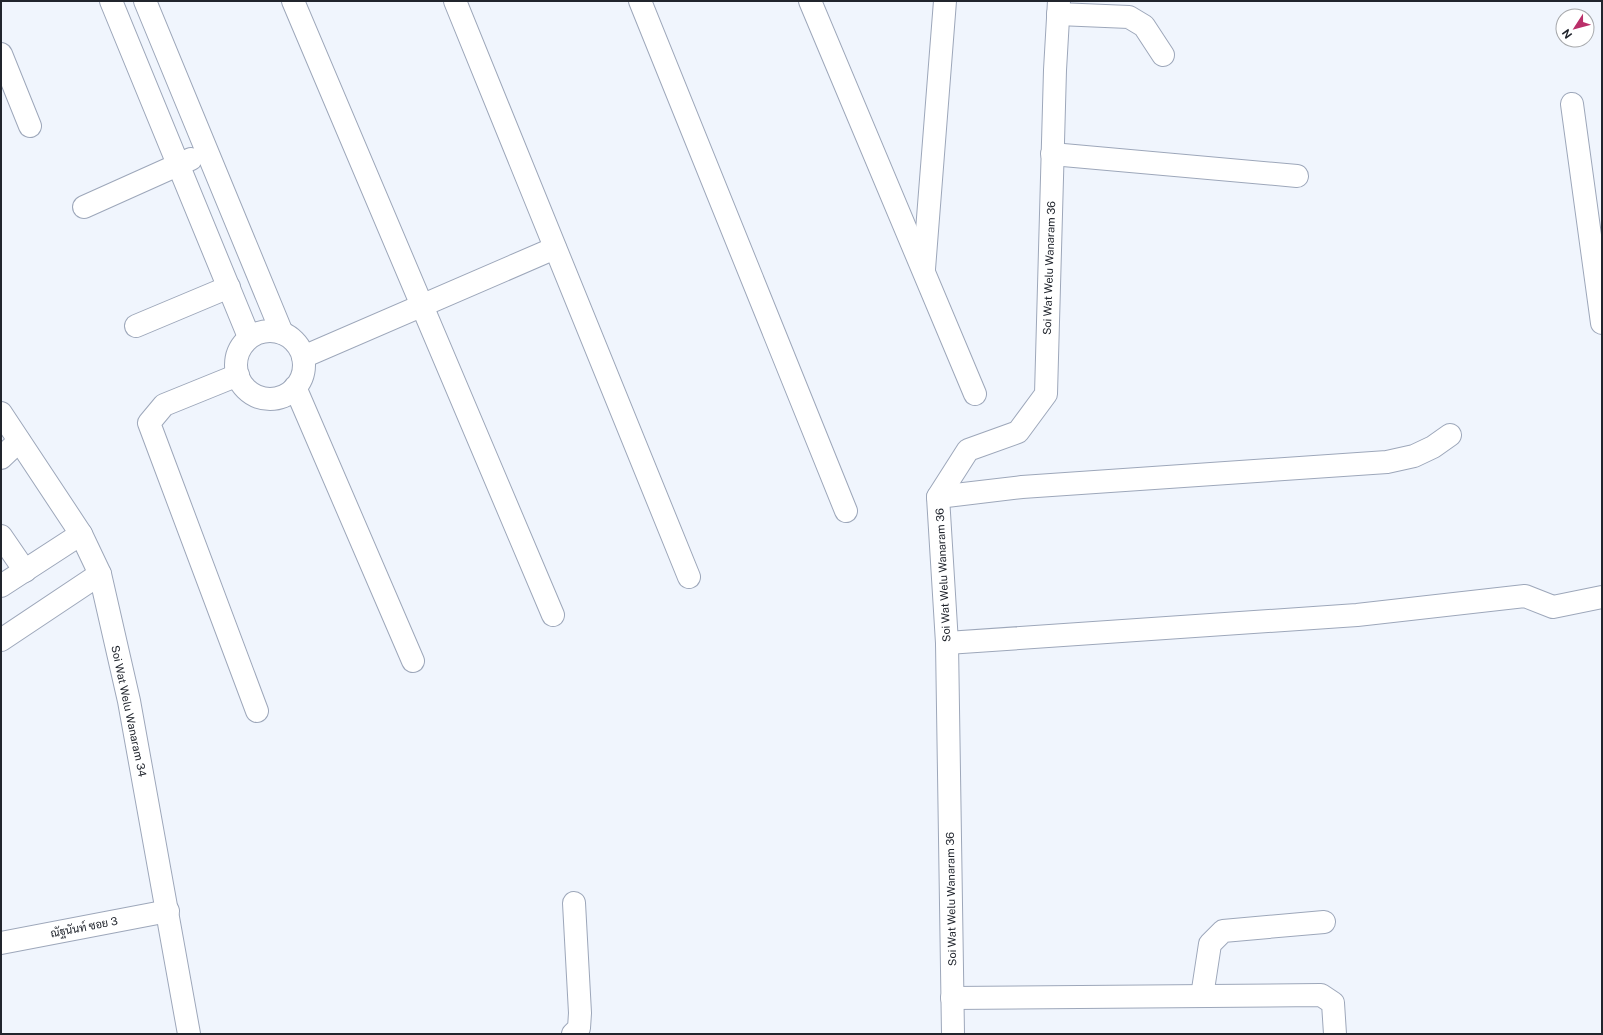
<svg xmlns="http://www.w3.org/2000/svg" width="1603" height="1035" font-family="'Public Sans',Sarabun,sans-serif">
  <style>
    .lines { fill: none; stroke-linecap: round; stroke-linejoin: round }
    .minor-casing { stroke: #9da7ba; stroke-width: 24 }
    .minor { stroke: #fff; stroke-width: 22 }
    .labels { text-anchor: middle; dominant-baseline: central; stroke-width: 3; stroke-linejoin: round; paint-order: stroke }
    .street-label { font-size: 11px; fill: #21252d; stroke: #fff }
  </style>
  <rect width="100%" height="100%" fill="#f0f5fd"/>
  <g class="lines">
    <!-- minor casing -->
    <g class="minor-casing">
      <g id="minor">
        <polyline points="111,1 249,337"/>
        <polyline points="145,1 282,333"/>
        <polyline points="293,1 553,615"/>
        <polyline points="455,1 689,577"/>
        <polyline points="640,1 846,511"/>
        <polyline points="810,1 975,394"/>
        <polyline points="1058,14 1129,17 1144,26 1163,55"/>
        <polyline points="1,54 30,126"/>
        <polyline points="1572,104 1602,323"/>
        <polyline points="1052,154 1297,176"/>
        <polyline points="84,207 191,159"/>
        <polyline points="924,269 945,1"/>
        <polyline points="136,326 229,287"/>
        <circle cx="270" cy="365" r="34"/>
        <polyline points="303,357 555,248"/>
        <polyline points="238,375 164,405 149,423 257,711"/>
        <polyline points="295,387 413,661"/>
        <polyline points="1,413 81,534 100,574 129,701 189,1034"/>
        <polyline points="1,458 19,441"/>
        <polyline points="938,497 1022,487 1387,462 1414,456 1433,447 1450,435"/>
        <polyline points="1,536 25,571"/>
        <polyline points="1,586 81,534"/>
        <polyline points="1,640 100,574"/>
        <polyline points="947,643 1357,615 1525,596 1553,607 1602,597"/>
        <polyline points="1,943 168,911"/>
        <polyline points="1202,996 1210,944 1223,931 1324,922"/>
        <polyline points="952,998 1321,995 1333,1003 1335,1034"/>
        <polyline points="573,1034 579,1028 580,1013 574,903"/>
        <polyline points="953,1034 947,643 938,497 968,450 1018,432 1046,394 1055,70 1059,1"/>
      </g>
    </g>
    <!-- minor -->
    <use href="#minor" class="minor"/>
  </g>
  <g class="labels">
    <!-- street labels -->
    <g class="street-label">
      <text transform="translate(1049 268) rotate(-88)">Soi Wat Welu Wanaram 36</text>
      <text transform="translate(943 575) rotate(-93)">Soi Wat Welu Wanaram 36</text>
      <text transform="translate(129 711) rotate(78)">Soi Wat Welu Wanaram 34</text>
      <text transform="translate(951 899) rotate(-91)">Soi Wat Welu Wanaram 36</text>
      <text transform="translate(84 927) rotate(-11)">ณัฐนันท์ ซอย 3</text>
    </g>
  </g>
  <!-- border -->
  <rect width="1603" height="1035" fill="none" stroke="#21252d" stroke-width="4"/>
  <!-- north arrow -->
  <g transform="translate(1575 28) rotate(234)"><circle r="19" fill="#ffffff" stroke="#a6a8ab"/>
  <path d="M0-3L7 15L0 10L-7 15Z" fill="#ba2f69"/>
  <text y="-6" font-size="11" font-weight="bold" text-anchor="middle" fill="#21252d">N</text>
  </g>
</svg>
